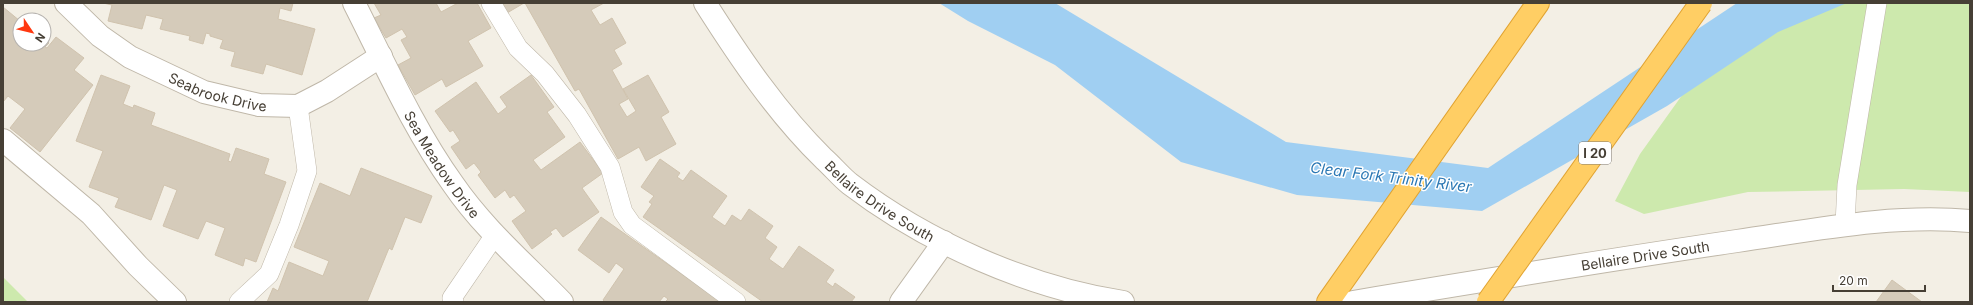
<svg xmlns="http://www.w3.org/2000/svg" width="1973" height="305" font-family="Inter,sans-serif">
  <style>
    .green { fill: #cde9ad }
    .water { fill: #a0cff2 }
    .building { fill: #d5cbba; stroke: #d0c3ae }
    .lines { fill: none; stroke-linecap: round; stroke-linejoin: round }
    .service-casing { stroke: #bfb7a8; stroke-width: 20 }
    .minor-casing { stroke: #bfb7a8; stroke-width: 24 }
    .tertiary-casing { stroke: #bfb7a8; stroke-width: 24 }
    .motorway-casing { stroke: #e1a331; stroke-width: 24 }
    .service { stroke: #fff; stroke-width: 19 }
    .minor { stroke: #fff; stroke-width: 22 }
    .tertiary { stroke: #fff; stroke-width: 22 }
    .motorway { stroke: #ffce64; stroke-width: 22 }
    .motorway-bridge-casing { stroke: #e1a331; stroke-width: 24; stroke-linecap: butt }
    .motorway-bridge { stroke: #ffce64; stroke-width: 22 }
    .labels { text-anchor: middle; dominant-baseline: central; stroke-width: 3; stroke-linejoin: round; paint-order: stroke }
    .shield { fill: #fff; stroke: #7e7972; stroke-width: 1 }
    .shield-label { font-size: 13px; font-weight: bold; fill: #463f35 }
    .street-label { font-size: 14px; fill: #463f35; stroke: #fff }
    .water-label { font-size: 15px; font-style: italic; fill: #2b78b4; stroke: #fff }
  </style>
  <rect width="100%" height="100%" fill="#f3efe5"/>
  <!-- green -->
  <g class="green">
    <polygon points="1748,3 1970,3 1970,192 1904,189 1748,192 1644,214 1615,201 1640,154"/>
    <polygon points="3,277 28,302 3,302"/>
  </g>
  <!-- water -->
  <polygon class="water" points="939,3 1055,3 1286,142 1488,168 1737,3 1847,3 1778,32 1667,106 1482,211 1297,195 1181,162 1055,65 968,21"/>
  <!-- building -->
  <g class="building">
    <polygon points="103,3 293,3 291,11 280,8 278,19 315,29 302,75 266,64 263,74 231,66 235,52 220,48 223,40 210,36 210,34 206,33 203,44 189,40 190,36 160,29 163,19 146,15 142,29 108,21 112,5"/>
    <polygon points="374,3 436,3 441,12 458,3 477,3 491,28 468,41 483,66 446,87 442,79 415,95 398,65 411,58 401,40 407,37 402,29 386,38 374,18 381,15"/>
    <polygon points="501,3 524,3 507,13"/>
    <polygon points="525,3 604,3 591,10 600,25 612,18 626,43 614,50 622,64 612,70 628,99 619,104 627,117 636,111 623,89 648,75 669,112 661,117 676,144 646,161 639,147 618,159 579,89 575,91"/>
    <polygon points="3,7 20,21 20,44 44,44 44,39 49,43 45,47 47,48 56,37 84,58 74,70 93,85 40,152 10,128 25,109 8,96 3,102"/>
    <polygon points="101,75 130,86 123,104 133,108 134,105 155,113 151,125 230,154 228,161 231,162 236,148 269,159 264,174 286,182 256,262 245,258 243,266 215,255 225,228 206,221 198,239 163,226 177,190 164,185 151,220 115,207 119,198 89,187 103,151 76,141"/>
    <polygon points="531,75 554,107 547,112 565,137 533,160 541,170 580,142 603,173 582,188 599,212 563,237 556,228 550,232 552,234 532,249 512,221 526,211 514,195 510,198 505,190 495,198 478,175 481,172 474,163 466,169 451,147 460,141 453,130 450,132 435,111 476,82 498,114 507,107 500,97"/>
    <polygon points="660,159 680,173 677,177 683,181 691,170 727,196 712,217 725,226 732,215 741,221 749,209 773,226 765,238 777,247 769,259 783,269 799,246 834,270 826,282 833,287 835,283 855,297 851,302 763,302 643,217 652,204 649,202 654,196 641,187"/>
    <polygon points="361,168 432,196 421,223 405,217 392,250 389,248 367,302 267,302 273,288 278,291 289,262 323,276 329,261 294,247 320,183 350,196"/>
    <polygon points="601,217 721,302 665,302 668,299 664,296 659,302 605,302 603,300 624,269 616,263 609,273 578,250"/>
    <polygon points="1892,280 1922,302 1876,302"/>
  </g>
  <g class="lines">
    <!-- service casing -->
    <g class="service-casing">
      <g id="service">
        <polyline points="491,3 518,48 545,74 577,115 610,167 623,212 632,225 736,302"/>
        <polyline points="1845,224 1847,185 1877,3"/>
        <polyline points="239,302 269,274 289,225 307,171 298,106"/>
        <polyline points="454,302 452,298 495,235"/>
      </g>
    </g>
    <!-- minor casing -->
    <g class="minor-casing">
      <g id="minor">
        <path id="s1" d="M 66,3 L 100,36 L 130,57 L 204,92 L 259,105 L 298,106 L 327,91 L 381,56"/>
        <path id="s2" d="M 354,3 C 385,64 413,128 453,184 C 483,228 525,264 562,302"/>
        <polyline points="3,140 91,214 138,266 175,302"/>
        <polyline points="901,302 944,242"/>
      </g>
    </g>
    <!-- tertiary casing -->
    <g class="tertiary-casing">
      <g id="tertiary">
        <path id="s3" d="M 705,3 C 740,58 777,113 824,159 C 833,167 841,177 850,184 C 926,242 1029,288 1123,302"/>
        <path id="s4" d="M 1353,302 C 1480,281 1608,260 1737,241 C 1814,230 1892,214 1970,221"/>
      </g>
    </g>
    <!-- motorway casing -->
    <g class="motorway-casing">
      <polyline id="motorway" points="1328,302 1538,3"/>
    </g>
    <!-- service -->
    <use href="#service" class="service"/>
    <!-- minor -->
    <use href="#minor" class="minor"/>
    <!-- tertiary -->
    <use href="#tertiary" class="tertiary"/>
    <!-- motorway -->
    <use href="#motorway" class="motorway"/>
    <!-- motorway-bridge casing -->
    <g class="motorway-bridge-casing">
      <polyline id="motorway-bridge" points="1488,302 1701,3"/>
    </g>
    <!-- motorway-bridge -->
    <use href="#motorway-bridge" class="motorway-bridge"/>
  </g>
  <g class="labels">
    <!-- shield labels -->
    <rect class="shield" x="1579" y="142" width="32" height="22" rx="3"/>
    <g class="shield-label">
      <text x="1595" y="153">I 20</text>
    </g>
    <!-- street labels -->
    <g class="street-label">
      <text stroke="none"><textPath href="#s1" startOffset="179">Seabrook Drive</textPath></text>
      <text stroke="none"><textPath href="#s2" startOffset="184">Sea Meadow Drive</textPath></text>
      <text stroke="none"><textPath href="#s3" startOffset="267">Bellaire Drive South</textPath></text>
      <text stroke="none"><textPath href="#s4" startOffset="296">Bellaire Drive South</textPath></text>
    </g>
    <!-- water labels -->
    <g class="water-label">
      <text transform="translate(1391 177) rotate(7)">Clear Fork Trinity River</text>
    </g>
  </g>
  <!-- border -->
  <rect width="1973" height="305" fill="none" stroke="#463f35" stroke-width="8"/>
  <!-- north arrow -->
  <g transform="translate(32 32) rotate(125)"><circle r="19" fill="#ffffff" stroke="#b5b2ae"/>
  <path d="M0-3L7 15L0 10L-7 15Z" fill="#ff3810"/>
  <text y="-6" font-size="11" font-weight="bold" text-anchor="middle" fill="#463f35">N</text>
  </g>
  <!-- scale -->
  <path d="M1833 285v6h92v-6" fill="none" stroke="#463f35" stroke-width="2"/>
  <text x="1839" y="285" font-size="12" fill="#463f35" stroke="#ffffff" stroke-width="3" paint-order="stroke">20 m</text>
</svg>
